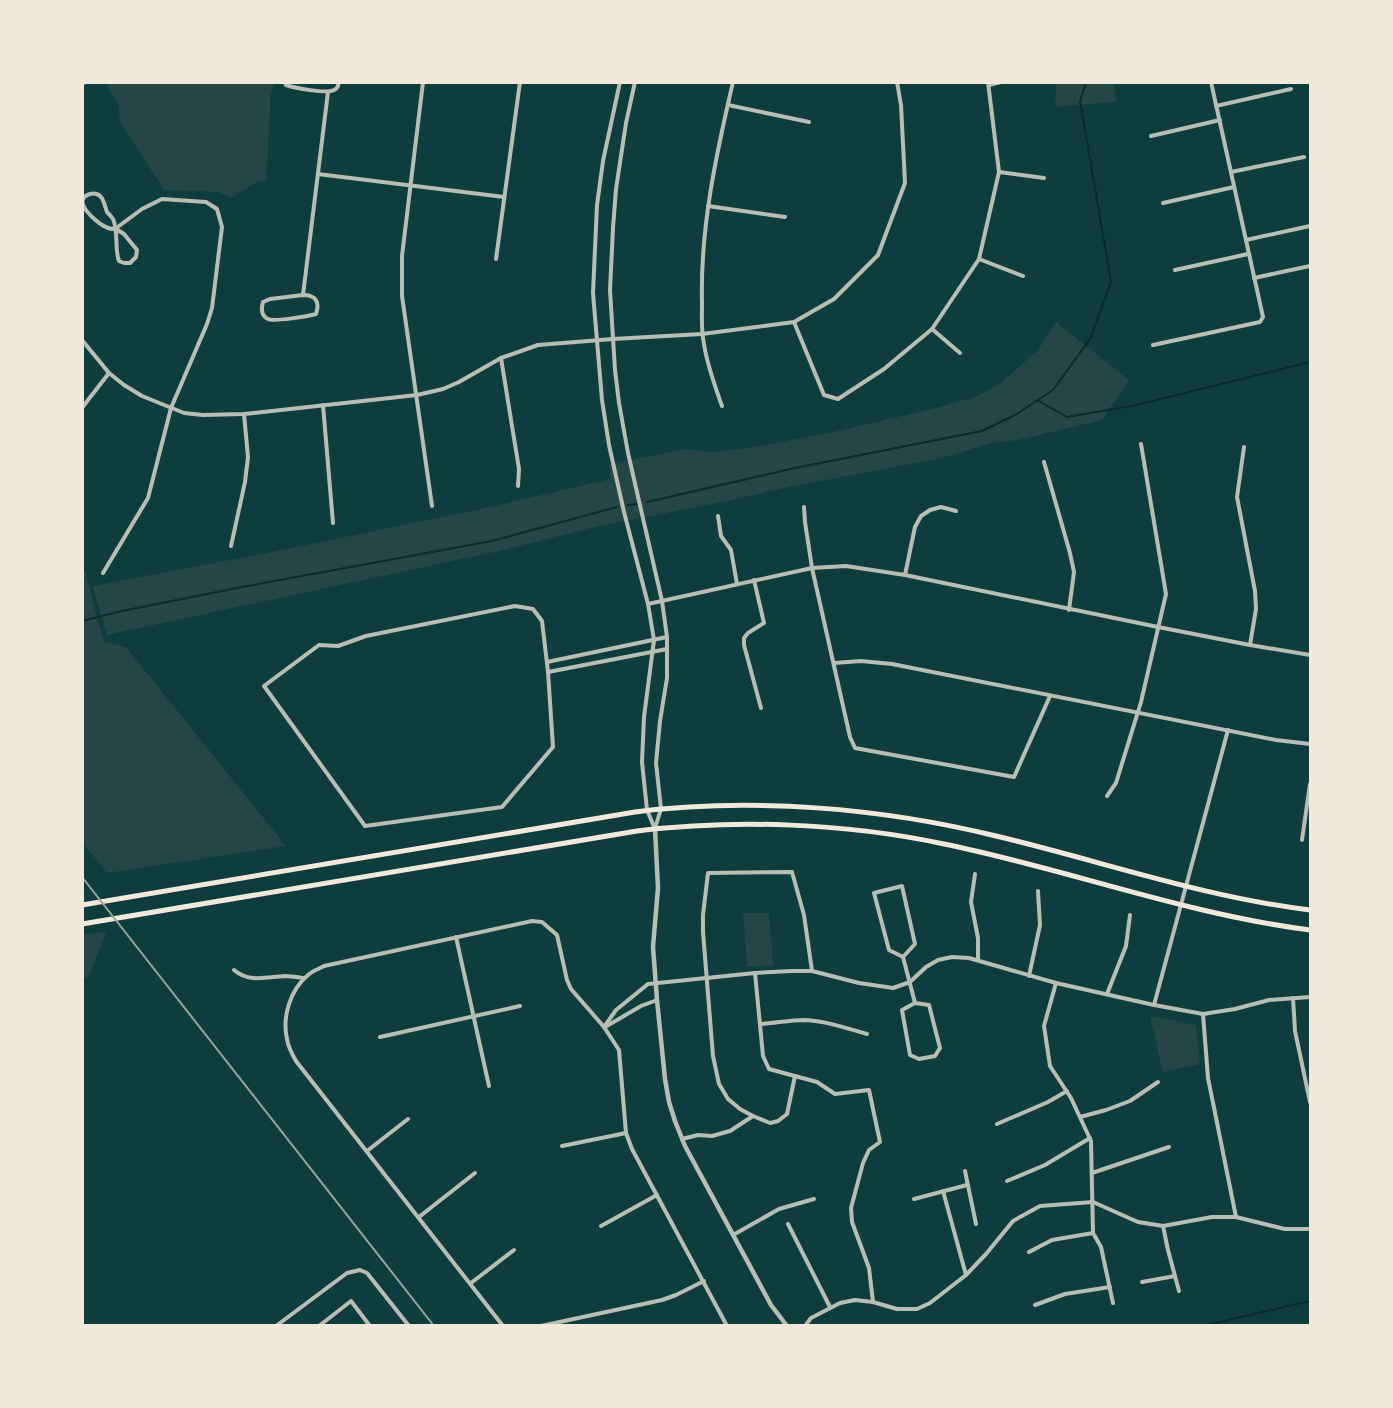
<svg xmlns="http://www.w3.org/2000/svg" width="1393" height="1408" font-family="'Zilla Slab',serif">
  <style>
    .green { fill: #244646 }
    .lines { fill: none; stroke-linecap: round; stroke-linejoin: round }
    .stream { stroke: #0a2a2b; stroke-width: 2 }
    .minor { stroke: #b8beb3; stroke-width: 4 }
    .tertiary { stroke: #b8beb3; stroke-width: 4.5 }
    .secondary { stroke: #f1e9da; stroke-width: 5 }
    .rail { stroke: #97a49c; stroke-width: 2 }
  </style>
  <rect width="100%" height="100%" fill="#0f3d3e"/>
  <!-- green -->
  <g class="green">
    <polygon points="108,82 274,83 271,94 266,182 258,181 231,198 219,192 164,190 120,122 118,102 107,88"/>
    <polygon points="1056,83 1114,83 1116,102 1055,107"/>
    <polygon points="1056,322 1129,380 1102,420 1018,440 990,443 942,458 789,487 718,503 599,526 499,551 107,635 93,586 251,556 472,511 611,479 609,464 686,449 712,453 765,445 838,431 936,408 978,396 1002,382 1038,350"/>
    <polygon points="82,571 86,573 93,603 104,642 126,647 286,846 107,873 83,843"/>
    <polygon points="743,913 769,913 773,965 747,967"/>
    <polygon points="106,932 89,976 83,979 83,934"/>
    <polygon points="1150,1016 1196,1025 1200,1064 1163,1072"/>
  </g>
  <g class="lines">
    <!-- stream -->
    <g class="stream">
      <polyline points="1039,401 1067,417 1137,405 1310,362"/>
      <polyline points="647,502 795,468 982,431 1015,415 1053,390 1090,339 1111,282 1080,101 1086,82"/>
      <polyline points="628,505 637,504"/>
      <polyline points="82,621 122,611 242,587 492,541 617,507"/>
      <polyline points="1203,1326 1310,1301"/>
    </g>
    <!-- minor -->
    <g class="minor">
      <path d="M 285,82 L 286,85 C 295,88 326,94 334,90 C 338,88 338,86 339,82"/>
      <polyline points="423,82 402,256 402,296 432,506"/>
      <polyline points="620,82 603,161 597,205 593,293 602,400 609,445 624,512 648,604 654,640 644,717 642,762 647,810 655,829"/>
      <polyline points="635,82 626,123 616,189 613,228 610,290 615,370 619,403 628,453 662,601 667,637 667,678 660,721 656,763 661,809 655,828"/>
      <polyline points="82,84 85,82"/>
      <polyline points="989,85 1001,82"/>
      <polyline points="728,105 809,122"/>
      <polyline points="1216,106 1291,89"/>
      <polyline points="1151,136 1220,120"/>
      <polyline points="999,172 1044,178"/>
      <polyline points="1231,172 1304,157"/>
      <polyline points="318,174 504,197"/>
      <polyline points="1163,203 1234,187"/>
      <polyline points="708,206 785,217"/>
      <path d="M 115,229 C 113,229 109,229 106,227 C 98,224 69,200 90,194 C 103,191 104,204 107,212 C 109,214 111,216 113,219 C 119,232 114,248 119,261 L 124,263 L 130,263 L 136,257 L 137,250 L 124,234 L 116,229"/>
      <polyline points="1246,240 1310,226"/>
      <polyline points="496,259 520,82"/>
      <polyline points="979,259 1023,276"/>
      <polyline points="1175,270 1248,254"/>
      <polyline points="1254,278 1310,266"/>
      <polyline points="303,295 328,92"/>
      <path d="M 303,295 C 316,295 320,302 316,314 C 309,316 274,322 268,319 C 261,316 261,308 263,302 L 270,299 Z"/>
      <polyline points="794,322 824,395 838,399 884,369 932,329 979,259 999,172 988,82"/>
      <polyline points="932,329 960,353"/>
      <polyline points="82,340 109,373 124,385 142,396 184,413 203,415 244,414 417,395 443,389 459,382 501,358 538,345 613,339 702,334 794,322 834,299 878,255 905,183 901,105 897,82"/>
      <polyline points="1153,345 1260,322 1263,317 1211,82"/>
      <polyline points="501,358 519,469 518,486"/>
      <polyline points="323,405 333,523"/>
      <path d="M 722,406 C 715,386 707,365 704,344 C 701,331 702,317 702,303 C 700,229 716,155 733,82"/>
      <polyline points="82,408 88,400 109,373"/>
      <polyline points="1244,447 1237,497 1255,591 1256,609 1250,645"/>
      <polyline points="1044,462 1070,553 1074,572 1069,610"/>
      <polyline points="804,507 805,522 812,568 850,737 855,748 1014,777 1050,696"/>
      <polyline points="718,516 721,536 731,550 737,584"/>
      <polyline points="231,546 245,482 248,457 244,414"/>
      <polyline points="103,573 148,498 171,408 207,324 212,308 222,227 217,209 206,202 162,199 142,209 115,229"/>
      <polyline points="905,575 915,527 921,516 930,510 941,507 956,511"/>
      <polyline points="754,580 764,623 748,633 744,638 744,645 761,708"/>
      <polyline points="648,604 812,568 846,566 905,575 1158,627 1250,645 1310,655"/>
      <polygon points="515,606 533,609 542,621 548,672 553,747 502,807 365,826 264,686 319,645 338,646 366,636"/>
      <polyline points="547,662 667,637"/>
      <polyline points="834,663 861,661 892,664 1276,740 1310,744"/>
      <polyline points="548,672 667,649"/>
      <polyline points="1107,796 1116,783 1141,702 1166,594 1141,444"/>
      <polyline points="1302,840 1310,784"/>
      <polyline points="975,874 971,902 978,938 978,960"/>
      <polyline points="456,937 489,1086"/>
      <polyline points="903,957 889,950 874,893 902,886 915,944 903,957 915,1003 929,1005 940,1048 935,1056 919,1059 910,1055 902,1010 915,1003"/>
      <path d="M 234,970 C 249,983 267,977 285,976 C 291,976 297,977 304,978"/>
      <polyline points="755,973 763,1056 769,1069 817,1082 835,1094 869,1090 880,1142 869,1150 863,1163 851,1208 852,1222 869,1268 873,1302"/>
      <polyline points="1029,976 1040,925 1038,891"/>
      <polyline points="1056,983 1044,1026 1050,1066 1071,1098 1091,1141 1093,1233 1101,1247 1113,1303"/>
      <polyline points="1107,994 1126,946 1130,915"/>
      <polyline points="1293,998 1295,1031 1310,1102"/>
      <polyline points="1154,1005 1228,730"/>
      <polyline points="1203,1014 1208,1078 1236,1217"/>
      <path d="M 761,1024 C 776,1023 791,1020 805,1020 C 826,1021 846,1028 867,1034"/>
      <polyline points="604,1027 616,1010 648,984 755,973 791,971 812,971 859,983 893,988 910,982 926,967 938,960 952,957 969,958 1056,983 1154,1005 1203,1014 1235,1009 1269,1000 1310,997"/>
      <polyline points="605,1027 641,1006 657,1000"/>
      <polyline points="380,1037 520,1006"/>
      <polyline points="795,1076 787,1114 778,1121 770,1123 753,1116 740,1109 728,1099 719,1084 713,1056 703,932 703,915 708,873 792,872 804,915 812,971"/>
      <polyline points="1080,1117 1106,1110 1130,1101 1158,1082"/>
      <polyline points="997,1124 1048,1102 1067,1091"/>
      <polyline points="682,1139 698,1135 712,1136 730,1131 753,1116"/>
      <polyline points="562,1146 626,1133"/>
      <polyline points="367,1151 408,1119"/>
      <polyline points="965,1171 976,1224"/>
      <polyline points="1092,1173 1169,1147"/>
      <polyline points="1007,1181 1045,1165 1090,1138"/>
      <polyline points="943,1191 966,1275"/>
      <polyline points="914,1199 967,1185"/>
      <polyline points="419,1217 475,1173"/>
      <polyline points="788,1224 830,1307"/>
      <polyline points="601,1226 657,1195"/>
      <polyline points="1163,1226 1168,1250 1179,1291"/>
      <polyline points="733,1235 779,1209 814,1199"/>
      <polyline points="1029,1252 1052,1240 1093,1233"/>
      <polyline points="1142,1282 1175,1276"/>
      <polyline points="471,1283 514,1250"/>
      <polyline points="1035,1305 1065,1294 1110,1287"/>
      <polyline points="276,1326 347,1273 360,1270 367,1273 409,1326"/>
      <polyline points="319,1326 351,1301 370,1326"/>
      <path d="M 503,1326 L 296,1061 C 292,1054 288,1047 287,1039 C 282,1017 290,990 308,975 C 312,971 319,969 324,966 L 532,921 L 542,922 L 557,935 L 567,980 L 571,989 L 604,1027 L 619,1050 L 626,1133 L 632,1149 L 727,1326"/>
      <polyline points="541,1326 662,1300 676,1295 704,1281"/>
      <polyline points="805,1326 811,1318 840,1303 855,1300 873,1302 897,1309 917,1309 930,1303 966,1275 986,1254 1013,1221 1040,1206 1093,1202 1138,1222 1163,1226 1212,1217 1236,1217 1285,1229 1310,1229"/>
    </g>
    <!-- tertiary -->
    <polyline class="tertiary" points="655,829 658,888 653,947 657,1000 665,1079 669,1102 675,1121 685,1146 771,1305 787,1326"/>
    <!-- secondary -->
    <g class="secondary">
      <path d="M 82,905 L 635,812 C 752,797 882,808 996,836 C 1101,861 1203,897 1310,910"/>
      <path d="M 82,924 L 637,831 C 736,819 846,823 944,844 C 1067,869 1185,914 1310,930"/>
    </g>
    <!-- rail -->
    <polyline class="rail" points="82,877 434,1326"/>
  </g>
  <!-- border -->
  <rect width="1393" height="1408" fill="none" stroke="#f1e9da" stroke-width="168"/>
</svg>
